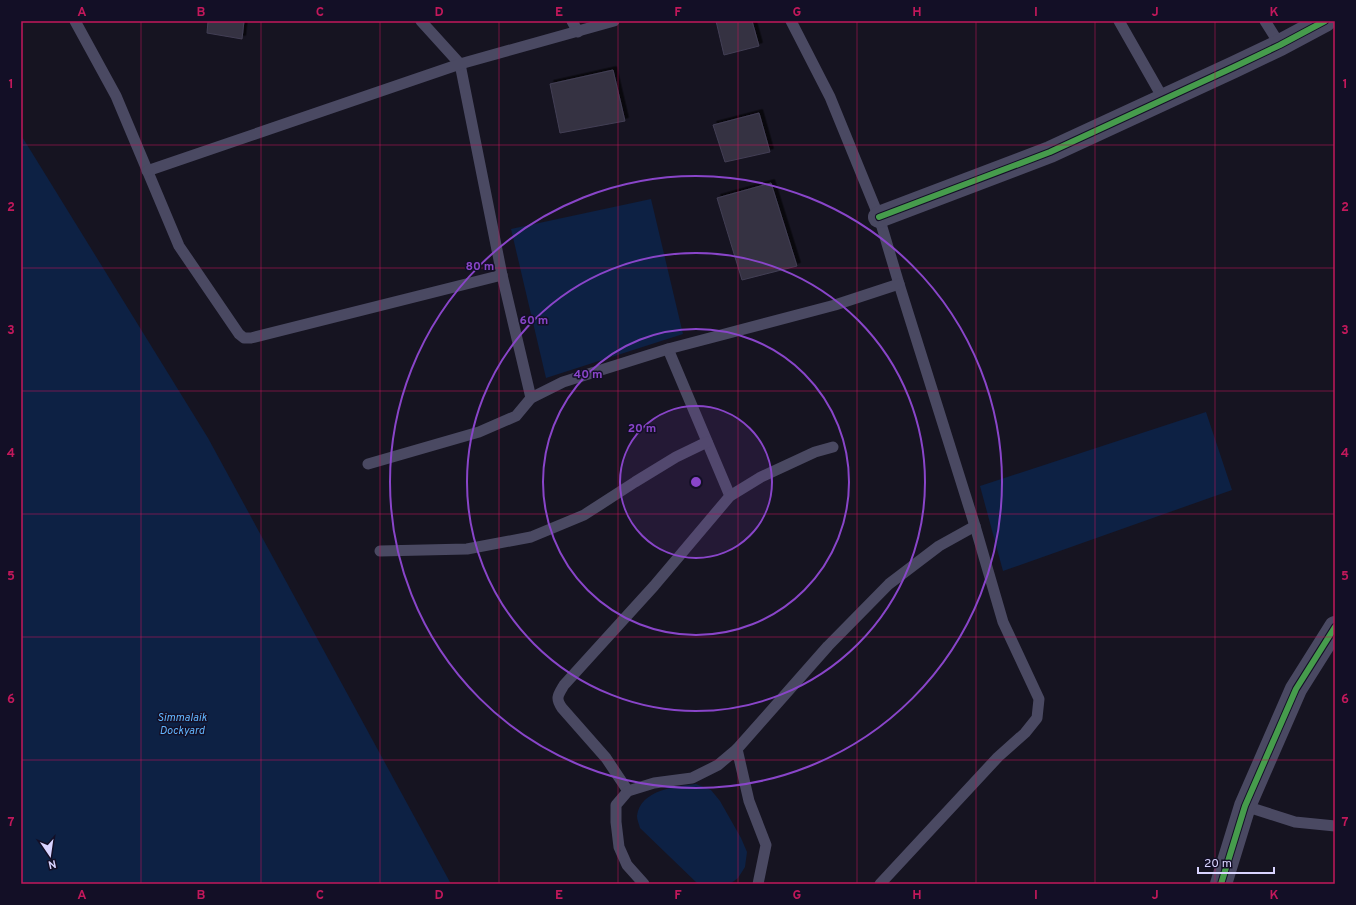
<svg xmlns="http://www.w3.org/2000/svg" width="1356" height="905" font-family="Overpass,sans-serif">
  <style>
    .water { fill: #0d2144 }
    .building { fill: #343243; stroke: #433f54; filter: url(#shadow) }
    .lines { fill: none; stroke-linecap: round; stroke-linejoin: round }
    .service { stroke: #4a4962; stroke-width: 11 }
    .minor { stroke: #4a4962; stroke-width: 22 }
    .cycleway-casing { stroke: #130f26; stroke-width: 8 }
    .cycleway { stroke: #469c4c; stroke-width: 6 }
    .grid { fill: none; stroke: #c2185b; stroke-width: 1; stroke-opacity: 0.55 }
    .ring { fill: none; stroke: #8945c9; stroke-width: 2 }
    .labels { text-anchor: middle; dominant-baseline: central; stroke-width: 3; stroke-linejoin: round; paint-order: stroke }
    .water-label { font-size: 11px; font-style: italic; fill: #62b6ff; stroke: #130f26 }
    .centre { fill: #8945c9; stroke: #130f26; stroke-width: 2 }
    .ring-label { font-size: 12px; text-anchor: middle; font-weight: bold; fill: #8945c9; stroke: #130f26; stroke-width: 3; stroke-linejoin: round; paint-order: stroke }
    .neatline { fill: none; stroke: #c2185b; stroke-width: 1.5 }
    .grid-label { font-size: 13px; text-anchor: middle; font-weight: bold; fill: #c2185b }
  </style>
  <defs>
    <filter id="shadow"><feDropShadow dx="3.5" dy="-3.5" stdDeviation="0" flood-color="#0009"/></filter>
  </defs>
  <rect width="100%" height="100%" fill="#161421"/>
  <!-- water -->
  <g class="water">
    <polygon points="21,135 208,438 451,884 21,884"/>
    <polygon points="651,199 683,334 546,378 511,229"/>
    <polygon points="1206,412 1232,490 1003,571 980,486"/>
    <path d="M 696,784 L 711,790 L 720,801 L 741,838 L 747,852 L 745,867 L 738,878 L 730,884 L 700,884 L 697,883 L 640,828 C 639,824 637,820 637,816 C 640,790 676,786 696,784 Z"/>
  </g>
  <!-- building -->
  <g class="building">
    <polygon points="208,21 244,21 242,39 207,33"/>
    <polygon points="716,21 752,21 759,46 724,55"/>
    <polygon points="613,70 625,121 560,133 550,84"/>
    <polygon points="759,113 770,152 725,162 713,125"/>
    <polygon points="771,183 797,266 742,280 717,198"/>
  </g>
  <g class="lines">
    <!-- service -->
    <g class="service">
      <polyline points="75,21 116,96 179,246 239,334 244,338 251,338 502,275"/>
      <polyline points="421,21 460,64 502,275 531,398"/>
      <polyline points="572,21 578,32"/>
      <polyline points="791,21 830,97 879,217 899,284 975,526 1003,622 1039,699 1037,718 1025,733 998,757 880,884"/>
      <polyline points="1119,21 1164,100"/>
      <polyline points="1265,21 1280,45"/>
      <polyline points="147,171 460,64 614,21"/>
      <polyline points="668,349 730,496"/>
      <polyline points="368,464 479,432 516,416 531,398 563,382 668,349 835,305 899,284"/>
      <polyline points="380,551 467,549 531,537 584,515 635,482 676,457 707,442"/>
      <polyline points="737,749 828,646 889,584 939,546 975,526"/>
      <path d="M 628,791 L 606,758 L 562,708 C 555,698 558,695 564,685 L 654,586 L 730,496 L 761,477 L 815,452 L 833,447"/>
      <polyline points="1245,806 1295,822 1335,826"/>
      <polyline points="644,884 627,865 619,847 616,822 616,805 628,791 654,783 692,778 718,765 737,749 749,801 766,845 758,884"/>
    </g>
    <!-- minor -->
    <g class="minor">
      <polyline points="879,217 1050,152 1234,67 1280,45 1325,21"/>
      <polyline points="1221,884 1245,806 1296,689 1335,627"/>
    </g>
    <!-- cycleway casing -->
    <g class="cycleway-casing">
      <g id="cycleway">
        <polyline points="879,217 1050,152 1234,67 1280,45 1325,21"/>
        <polyline points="1221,884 1245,806 1296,689 1335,627"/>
      </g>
    </g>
    <!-- cycleway -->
    <use href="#cycleway" class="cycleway"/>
  </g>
  <!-- grid -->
  <path class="grid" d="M 141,21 L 141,884M 261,21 L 261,884M 380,21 L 380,884M 499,21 L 499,884M 618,21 L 618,884M 738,21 L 738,884M 857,21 L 857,884M 976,21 L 976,884M 1095,21 L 1095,884M 1215,21 L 1215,884M 21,145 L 1335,145M 21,268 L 1335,268M 21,391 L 1335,391M 21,514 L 1335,514M 21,637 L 1335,637M 21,760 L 1335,760"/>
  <!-- distance rings -->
  <circle cx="696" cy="482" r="76" fill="#8945c9" fill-opacity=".12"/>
  <g class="ring">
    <circle cx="696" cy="482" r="76"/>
    <circle cx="696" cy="482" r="153"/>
    <circle cx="696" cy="482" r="229"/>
    <circle cx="696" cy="482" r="306"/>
  </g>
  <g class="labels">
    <!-- water labels -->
    <g class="water-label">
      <text x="182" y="718">Simmalaik<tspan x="182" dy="13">Dockyard</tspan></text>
    </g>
  </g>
  <circle cx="696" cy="482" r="6" class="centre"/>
  <g class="ring-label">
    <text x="480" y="270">80 m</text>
    <text x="534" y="324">60 m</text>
    <text x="588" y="378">40 m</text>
    <text x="642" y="432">20 m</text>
  </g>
  <!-- border -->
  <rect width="1356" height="905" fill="none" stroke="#130f26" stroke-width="44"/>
  <!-- north arrow -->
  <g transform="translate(50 855) rotate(167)" stroke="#130f26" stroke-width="3" paint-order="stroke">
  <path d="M0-3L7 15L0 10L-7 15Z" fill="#d9d4ff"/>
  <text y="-6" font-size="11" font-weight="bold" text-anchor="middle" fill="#d9d4ff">N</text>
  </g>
  <!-- scale -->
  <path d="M1198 867v6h76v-6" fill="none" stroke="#d9d4ff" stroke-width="2"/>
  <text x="1204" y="867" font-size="12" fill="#d9d4ff" stroke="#130f26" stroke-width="3" paint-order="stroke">20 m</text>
  <rect x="22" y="22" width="1312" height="861" class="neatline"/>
  <g class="grid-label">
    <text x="82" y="16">A</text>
    <text x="201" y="16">B</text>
    <text x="320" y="16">C</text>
    <text x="439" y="16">D</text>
    <text x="559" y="16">E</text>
    <text x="678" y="16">F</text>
    <text x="797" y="16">G</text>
    <text x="917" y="16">H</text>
    <text x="1036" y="16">I</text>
    <text x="1155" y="16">J</text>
    <text x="1274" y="16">K</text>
    <text x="11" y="88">1</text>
    <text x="1345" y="88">1</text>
    <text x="11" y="211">2</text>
    <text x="1345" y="211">2</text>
    <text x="11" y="334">3</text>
    <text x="1345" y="334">3</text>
    <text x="11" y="457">4</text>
    <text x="1345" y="457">4</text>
    <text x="11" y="580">5</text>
    <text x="1345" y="580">5</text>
    <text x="11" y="703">6</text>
    <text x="1345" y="703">6</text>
    <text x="11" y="826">7</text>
    <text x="1345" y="826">7</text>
    <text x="82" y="899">A</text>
    <text x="201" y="899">B</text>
    <text x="320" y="899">C</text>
    <text x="439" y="899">D</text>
    <text x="559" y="899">E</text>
    <text x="678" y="899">F</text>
    <text x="797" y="899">G</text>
    <text x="917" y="899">H</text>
    <text x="1036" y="899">I</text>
    <text x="1155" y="899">J</text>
    <text x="1274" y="899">K</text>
  </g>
</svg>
